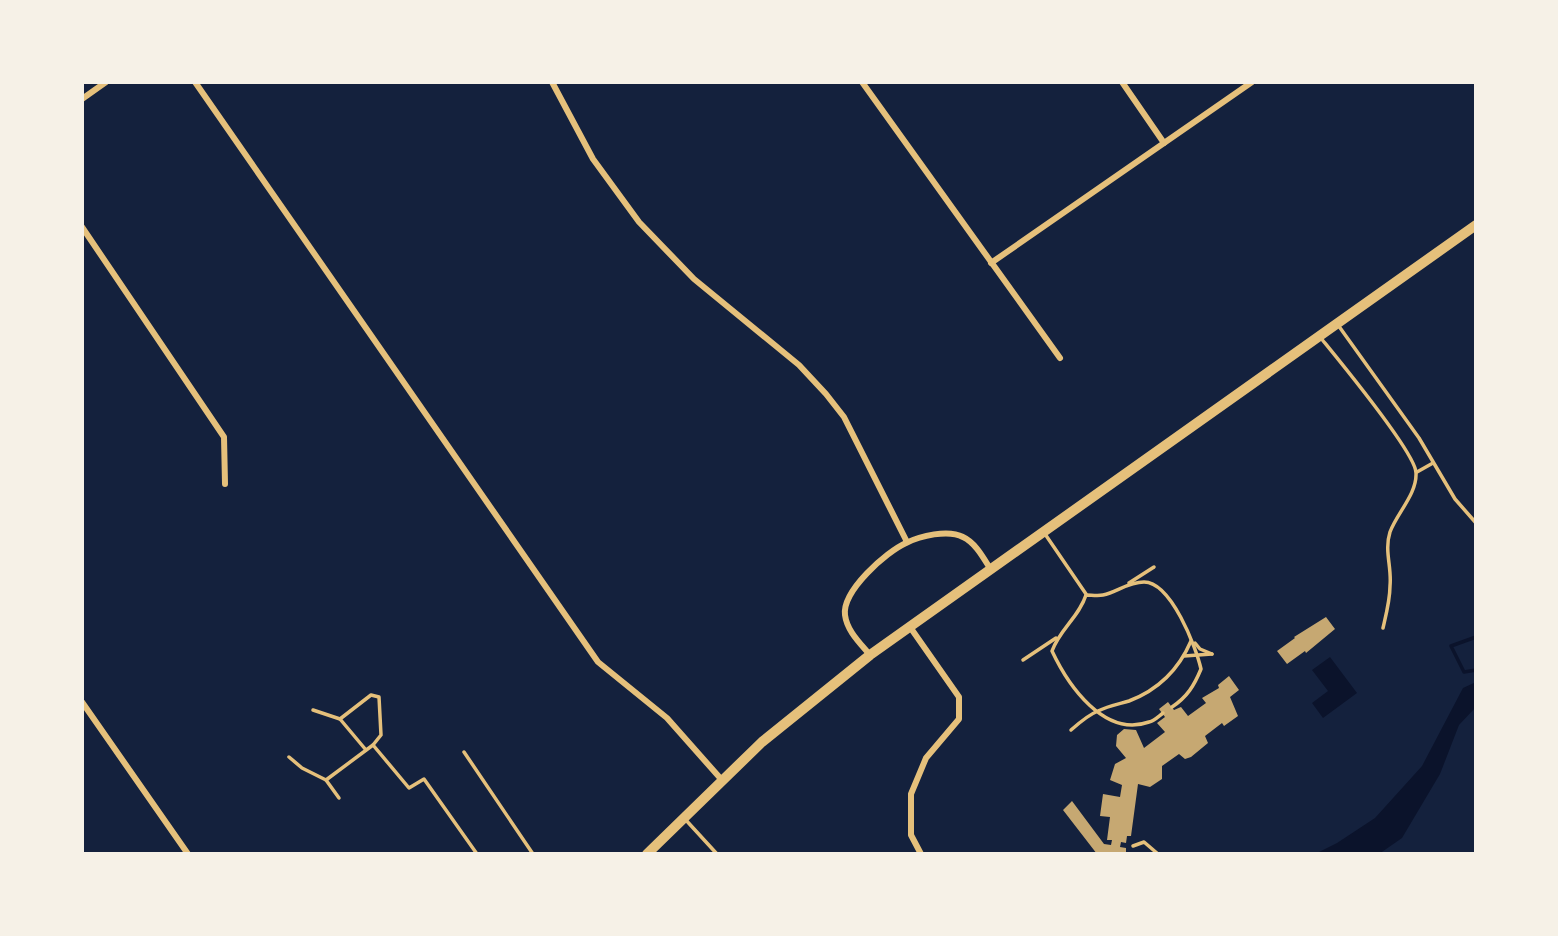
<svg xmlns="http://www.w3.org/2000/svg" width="1558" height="936" font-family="'Archivo Narrow',sans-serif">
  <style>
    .water { fill: #0b132b }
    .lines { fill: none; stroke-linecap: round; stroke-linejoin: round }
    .stream { stroke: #0b132b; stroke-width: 3.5 }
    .building { fill: #c6a872 }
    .service { stroke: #e5c07b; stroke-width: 3.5 }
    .minor { stroke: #e5c07b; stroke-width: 6 }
    .primary { stroke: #e5c07b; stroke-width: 10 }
  </style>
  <rect width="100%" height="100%" fill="#14213d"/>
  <!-- water -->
  <g class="water">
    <polygon points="1330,657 1357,693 1323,718 1312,703 1328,691 1312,670"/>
    <polygon points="1476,682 1476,707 1459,725 1440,774 1402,838 1379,854 1315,854 1337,843 1375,818 1422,766 1463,688"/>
  </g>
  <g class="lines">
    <!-- stream -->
    <polyline class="stream" points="1476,637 1451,646 1464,672 1476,670"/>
  </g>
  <!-- building -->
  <g class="building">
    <polygon points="1326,617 1335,629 1306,653 1305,651 1287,664 1277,651 1295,638 1294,637"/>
    <polygon points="1229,676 1239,690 1230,697 1238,716 1224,726 1222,723 1205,736 1208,743 1191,757 1185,759 1179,754 1162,766 1162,779 1150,787 1138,784 1131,836 1127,836 1126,843 1121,842 1120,847 1126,848 1126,854 1097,854 1063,810 1072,801 1104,844 1111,845 1112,840 1107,840 1110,817 1100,816 1103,794 1120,797 1122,785 1110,780 1115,764 1126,758 1116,746 1117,735 1124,729 1136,730 1144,748 1165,732 1157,723 1165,717 1159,709 1168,702 1174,710 1181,707 1188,716 1206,703 1202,698 1219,688 1218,685"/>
  </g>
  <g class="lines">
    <!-- service -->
    <g class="service">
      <polyline points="1338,325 1419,438 1455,499 1476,523"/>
      <path d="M 1320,337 C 1337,358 1416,453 1416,473 C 1417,494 1397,513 1390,532 C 1384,551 1392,567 1390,586 C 1390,600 1386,615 1383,628"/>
      <polyline points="1417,472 1433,463"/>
      <polyline points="1045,534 1086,594"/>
      <polyline points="1129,583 1154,567"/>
      <polyline points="1195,643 1200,649 1212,654"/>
      <polyline points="1184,656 1212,654"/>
      <polyline points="1023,660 1056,638"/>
      <polyline points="313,710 340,719 366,750"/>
      <path d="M 1163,713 C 1159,716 1154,721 1149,722 C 1104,738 1068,685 1052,651 C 1060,629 1079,617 1086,595 C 1091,595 1098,596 1103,595 C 1117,592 1128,582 1144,582 C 1171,582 1196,647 1201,669 C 1194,686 1187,697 1172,707"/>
      <polyline points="340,719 371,695 379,697 381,735 373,745"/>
      <path d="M 1071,730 C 1079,723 1088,715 1098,711 C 1108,706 1119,704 1129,701 C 1158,690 1179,669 1191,641"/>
      <polyline points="464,752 533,854"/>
      <polyline points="289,757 302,768 326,780 373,745 409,788 424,779 477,854"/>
      <polyline points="326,780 339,798"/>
      <polyline points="684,818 717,854"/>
      <polyline points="1133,846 1144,842 1158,854"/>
    </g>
    <!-- minor -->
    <g class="minor">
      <polyline points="195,82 598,662 667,718 721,779"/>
      <polyline points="552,82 593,159 639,222 694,279 799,365 826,394 844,417 907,542"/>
      <polyline points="862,82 1060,358"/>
      <polyline points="1122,82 1164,143"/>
      <polyline points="82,99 106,82"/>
      <polyline points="82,227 224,437 225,484"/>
      <polyline points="991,263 1252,82"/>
      <polyline points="910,627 959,697 959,719 926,758 911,794 911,835 921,854"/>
      <path d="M 870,655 C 860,643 847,631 845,615 C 842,591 886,552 906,543 C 920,536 948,529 963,537 C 976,543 984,559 991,570"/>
      <polyline points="82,702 188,854"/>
    </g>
    <!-- primary -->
    <polyline class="primary" points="647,854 762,742 870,655 1476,225"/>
  </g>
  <!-- border -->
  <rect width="1558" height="936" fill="none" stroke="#f6f1e7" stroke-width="168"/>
</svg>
